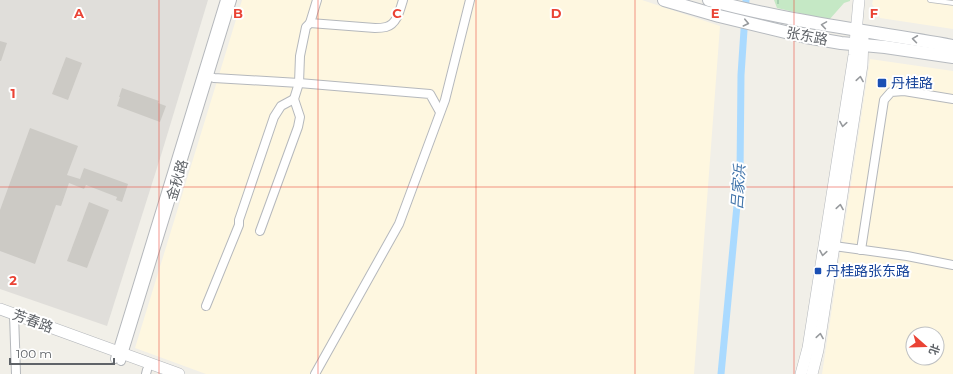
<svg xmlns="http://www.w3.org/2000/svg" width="953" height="374" font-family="Montserrat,'Noto Sans SC',sans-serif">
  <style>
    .commercial { fill: #fef7e0; fill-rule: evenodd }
    .industrial { fill: #e0deda }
    .green { fill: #c5e8c5 }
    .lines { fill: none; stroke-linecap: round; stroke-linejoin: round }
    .canal { stroke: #aadaff; stroke-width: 7 }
    .building { fill: #cccac5 }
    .service-casing { stroke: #b5b8bc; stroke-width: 5.5 }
    .minor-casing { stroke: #b5b8bc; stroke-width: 10 }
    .tertiary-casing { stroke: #b5b8bc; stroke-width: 12 }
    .secondary-casing { stroke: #b6babf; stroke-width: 14 }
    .path { stroke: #9cc7a9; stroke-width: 1.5; stroke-dasharray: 4 2; stroke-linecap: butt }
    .service { stroke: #fff; stroke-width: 4 }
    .minor { stroke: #fff; stroke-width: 8 }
    .tertiary { stroke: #fff; stroke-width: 11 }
    .secondary { stroke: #fff; stroke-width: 12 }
    .oneway { stroke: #979a9d }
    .grid { fill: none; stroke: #ea4335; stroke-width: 1; stroke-opacity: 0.55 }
    .transit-dot { fill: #1a4fb4; stroke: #fff; stroke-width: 1.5 }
    .labels { text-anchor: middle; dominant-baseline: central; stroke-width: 4; stroke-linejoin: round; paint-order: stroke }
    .street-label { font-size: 14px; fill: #5f6368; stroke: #fff }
    .transit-label { font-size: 14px; fill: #164399; stroke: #fff; text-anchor: start }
    .water-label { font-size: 15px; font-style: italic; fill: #4174aa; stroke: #fff }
    .grid-label { font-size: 13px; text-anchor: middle; font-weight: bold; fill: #ea4335; stroke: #fff; stroke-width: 4; stroke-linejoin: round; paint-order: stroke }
  </style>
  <rect width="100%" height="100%" fill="#f1efe8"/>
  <!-- commercial -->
  <g class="commercial">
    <polygon points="242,0 642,0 720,26 694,374 206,374 135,348"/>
    <polygon points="873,0 953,0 953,29 880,18 872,4"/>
    <path d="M 870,59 L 953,71 L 953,374 L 822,374 ZM 913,334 L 937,334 L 937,358 L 913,358 Z"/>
  </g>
  <!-- industrial -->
  <polygon class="industrial" points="0,0 208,0 162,152 107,326 0,289"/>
  <!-- green -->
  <polygon class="green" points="774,0 850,0 850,1 844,3 829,20 777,8"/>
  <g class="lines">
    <!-- canal -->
    <polyline class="canal" points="721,374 740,174 741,75 746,0"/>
  </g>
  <!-- building -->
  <g class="building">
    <polygon points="0,41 7,43 1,61 0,61"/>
    <polygon points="66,57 82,63 68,100 52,94"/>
    <polygon points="122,88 159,101 158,103 166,106 160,122 117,106 120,97 119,97"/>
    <polygon points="30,128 78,146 67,175 80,179 84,168 128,184 122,202 116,200 117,197 86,185 84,189 69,183 61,206 56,205 35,264 0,251 0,210"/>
    <polygon points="89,202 109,210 87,268 67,261"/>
  </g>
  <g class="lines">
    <!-- service casing -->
    <g class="service-casing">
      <polyline id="service" points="930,0 953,3"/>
    </g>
    <!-- minor casing -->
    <g class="minor-casing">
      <g id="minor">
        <path d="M 310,23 L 375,28 C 379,28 382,28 386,27 C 397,24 400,10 403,0"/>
        <polyline points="208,76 214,78 299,83 430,94 440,112"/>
        <polyline points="260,231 298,127 300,117 294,99 299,83 300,56 306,27 310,23 317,0"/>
        <polyline points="834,246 907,256 953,265"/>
        <polyline points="861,250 884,100 891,92 904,91 953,99"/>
        <polyline points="206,306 239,225 239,220 274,117 281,106 294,99"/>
        <polyline points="14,314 16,374"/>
        <polyline points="115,359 225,0"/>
        <polyline points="121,361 232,0"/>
        <polyline points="146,374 147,370"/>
        <polyline points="315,374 399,224 445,100 470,0"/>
      </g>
    </g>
    <!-- tertiary casing -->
    <g class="tertiary-casing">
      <g id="tertiary">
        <polyline points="0,309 179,374"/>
        <polyline points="801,374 808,348 854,55 859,0"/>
        <polyline points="812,374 818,350 862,65 863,37"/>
      </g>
    </g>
    <!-- secondary casing -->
    <g class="secondary-casing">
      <g id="secondary">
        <polyline points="664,0 719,16 806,37 841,43 885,47 953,57"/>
        <path d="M 709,0 C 790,22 871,31 953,46"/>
      </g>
    </g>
    <!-- path -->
    <polyline class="path" points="778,0 778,4"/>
    <!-- service -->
    <use href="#service" class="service"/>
    <!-- minor -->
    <use href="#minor" class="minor"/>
    <!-- tertiary -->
    <use href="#tertiary" class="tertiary"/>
    <!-- secondary -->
    <use href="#secondary" class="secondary"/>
  </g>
  <!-- one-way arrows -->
  <defs><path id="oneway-chevron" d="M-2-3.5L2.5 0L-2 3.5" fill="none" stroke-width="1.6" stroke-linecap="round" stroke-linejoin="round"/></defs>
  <g class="oneway">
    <use href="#oneway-chevron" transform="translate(746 23) rotate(13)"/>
    <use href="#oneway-chevron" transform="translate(824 25) rotate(-171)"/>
    <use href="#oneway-chevron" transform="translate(915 39) rotate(-172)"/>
    <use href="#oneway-chevron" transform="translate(860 79) rotate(-81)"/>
    <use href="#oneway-chevron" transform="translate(843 124) rotate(99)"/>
    <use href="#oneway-chevron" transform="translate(840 207) rotate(-81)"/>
    <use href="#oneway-chevron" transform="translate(823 253) rotate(99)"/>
    <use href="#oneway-chevron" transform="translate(820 336) rotate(-81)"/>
  </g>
  <!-- grid -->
  <path class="grid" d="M 159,0 L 159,374M 318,0 L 318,374M 476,0 L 476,374M 635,0 L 635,374M 794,0 L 794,374M 0,187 L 953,187"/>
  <!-- markers -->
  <g class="transit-dot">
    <rect x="877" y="78" width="10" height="10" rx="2"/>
    <rect x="814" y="267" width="8" height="8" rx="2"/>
  </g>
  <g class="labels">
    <!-- street labels -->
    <g class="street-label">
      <text transform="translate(807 36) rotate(11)">张东路</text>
      <text transform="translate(177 180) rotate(-73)">金秋路</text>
      <text transform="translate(33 321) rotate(20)">芳春路</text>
    </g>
    <!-- transit labels -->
    <g class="transit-label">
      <text x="891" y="83">丹桂路</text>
      <text x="826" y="271">丹桂路张东路</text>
    </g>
    <!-- water labels -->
    <g class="water-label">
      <text transform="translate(738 187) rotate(-86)">吕家浜</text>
    </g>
  </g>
  <g class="grid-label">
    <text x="79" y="18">A</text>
    <text x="238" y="18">B</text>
    <text x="397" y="18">C</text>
    <text x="556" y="18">D</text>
    <text x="715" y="18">E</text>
    <text x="874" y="18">F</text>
    <text x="13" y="98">1</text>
    <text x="13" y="285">2</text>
  </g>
  <!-- north arrow -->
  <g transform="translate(925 346) rotate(110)"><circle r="19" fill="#ffffff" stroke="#bfc1c3"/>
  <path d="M0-3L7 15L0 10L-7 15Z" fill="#ea4335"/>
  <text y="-6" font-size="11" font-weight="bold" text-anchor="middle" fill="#5f6368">北</text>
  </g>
  <!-- scale -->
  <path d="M10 358v6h104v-6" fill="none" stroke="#5f6368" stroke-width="2"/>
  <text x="16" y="358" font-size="12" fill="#5f6368" stroke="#ffffff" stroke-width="3" paint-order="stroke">100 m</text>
</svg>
